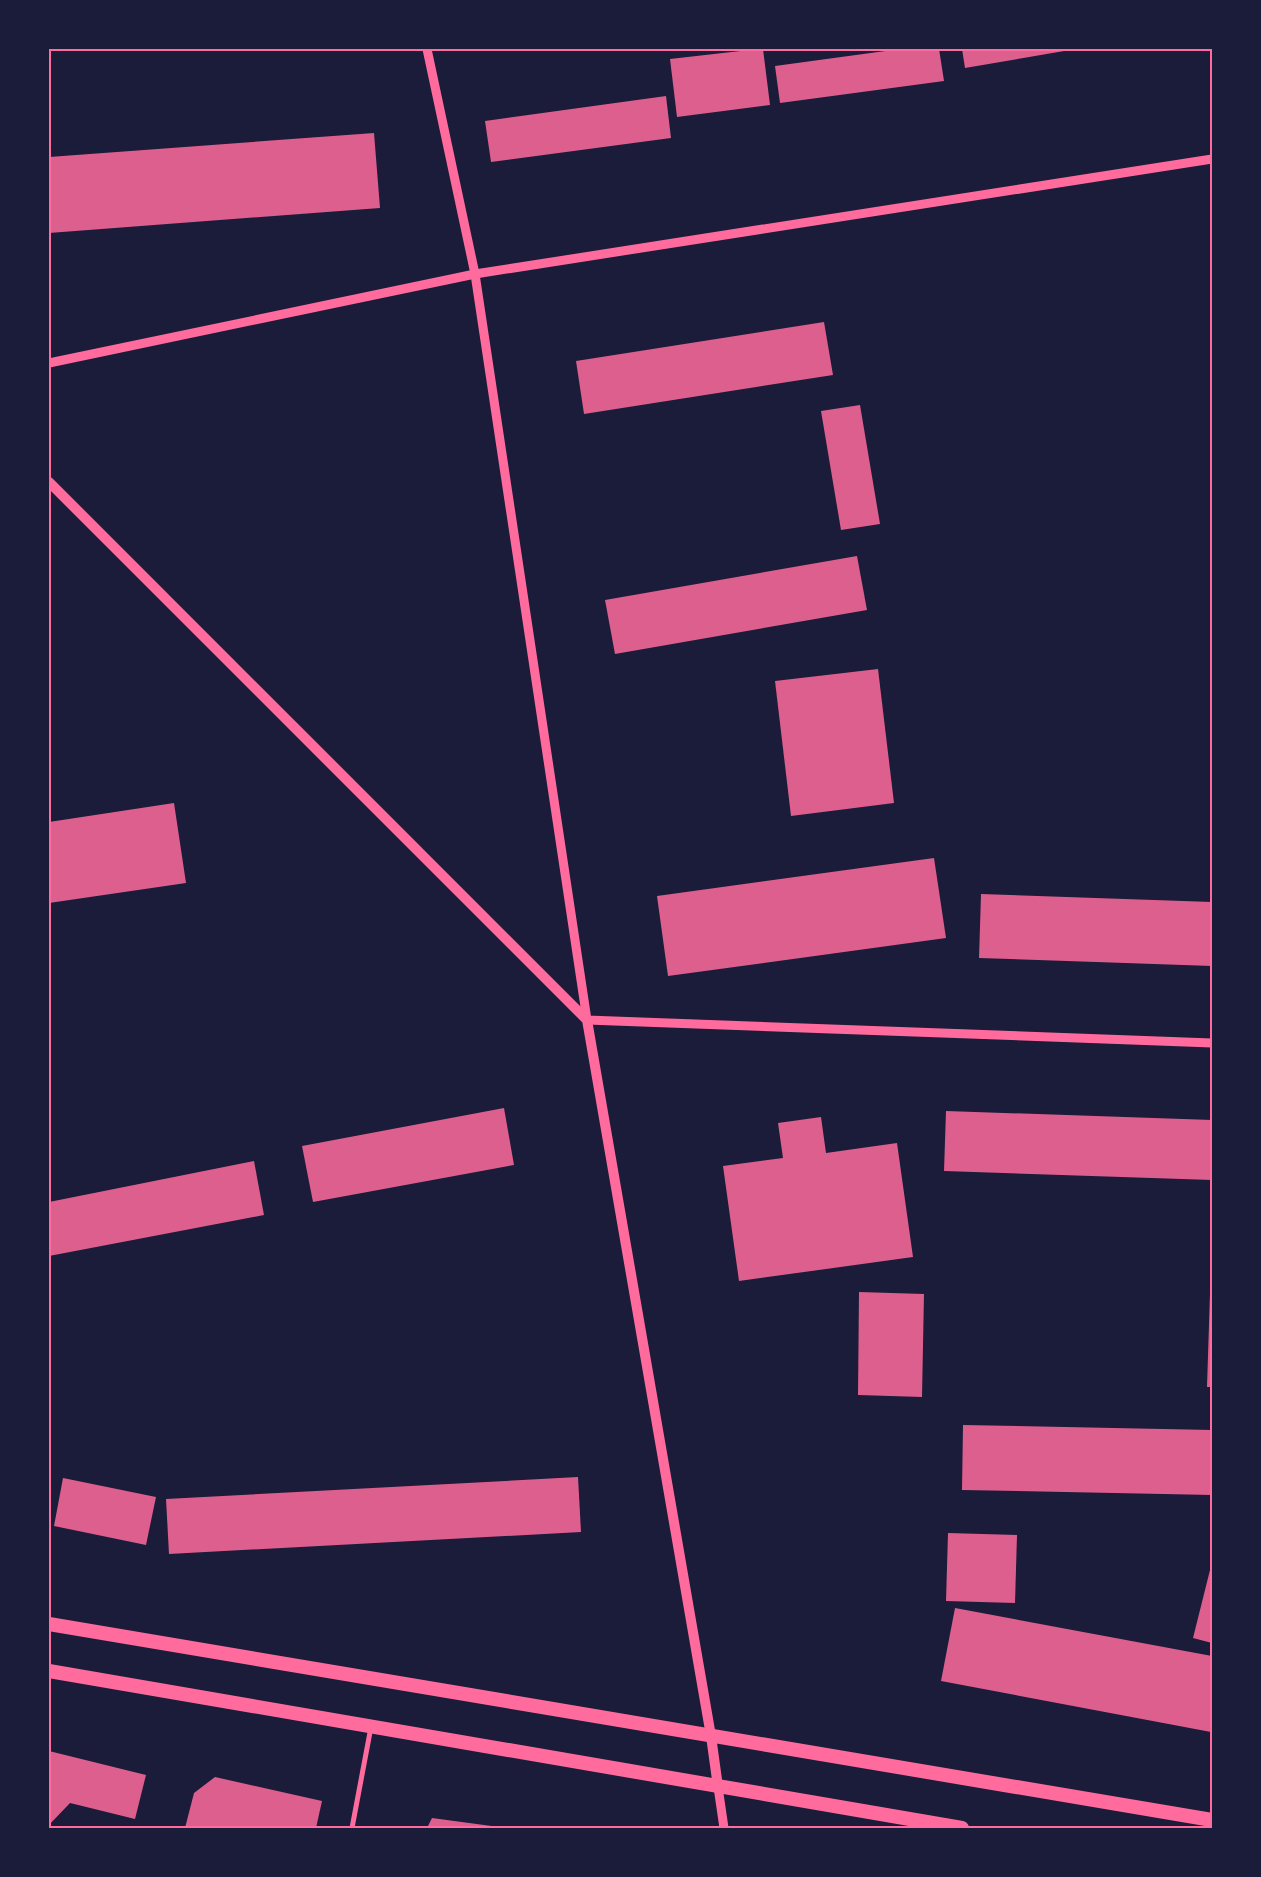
<svg xmlns="http://www.w3.org/2000/svg" width="1261" height="1877" font-family="Barlow,sans-serif">
  <style>
    .building { fill: #dd5f8e }
    .lines { fill: none; stroke-linecap: round; stroke-linejoin: round }
    .minor { stroke: #ff6b9d; stroke-width: 5 }
    .tertiary { stroke: #ff6b9d; stroke-width: 9 }
    .secondary { stroke: #ff6b9d; stroke-width: 10 }
    .trunk { stroke: #ff6b9d; stroke-width: 14 }
    .neatline { fill: none; stroke: #ff6b9d; stroke-width: 2 }
  </style>
  <rect width="100%" height="100%" fill="#1b1b3a"/>
  <!-- building -->
  <g class="building">
    <polygon points="758,49 763,49 770,105 677,117 670,59"/>
    <polygon points="900,49 939,49 944,81 780,103 775,66"/>
    <polygon points="962,49 1070,49 1070,50 965,68"/>
    <polygon points="666,96 671,138 491,162 485,121"/>
    <polygon points="374,133 380,208 49,233 49,157"/>
    <polygon points="824,322 833,375 584,414 576,361"/>
    <polygon points="860,405 880,524 841,530 821,411"/>
    <polygon points="857,556 867,610 615,654 605,600"/>
    <polygon points="878,669 894,803 791,816 775,681"/>
    <polygon points="174,803 186,883 49,903 49,822"/>
    <polygon points="934,858 946,938 668,976 657,896"/>
    <polygon points="981,894 1212,902 1212,966 979,958"/>
    <polygon points="504,1108 514,1165 313,1202 302,1146"/>
    <polygon points="946,1111 1212,1120 1212,1180 944,1171"/>
    <polygon points="821,1117 826,1153 897,1143 913,1257 739,1281 723,1166 783,1158 778,1123"/>
    <polygon points="254,1161 264,1215 49,1256 49,1202"/>
    <polygon points="1211,1262 1212,1262 1212,1387 1207,1387"/>
    <polygon points="859,1292 924,1294 922,1397 858,1395"/>
    <polygon points="963,1425 1212,1430 1212,1495 962,1490"/>
    <polygon points="578,1477 581,1532 169,1554 166,1499"/>
    <polygon points="63,1478 156,1497 146,1545 54,1526"/>
    <polygon points="948,1533 1017,1535 1015,1603 946,1601"/>
    <polygon points="1212,1562 1212,1643 1193,1638"/>
    <polygon points="955,1608 1212,1656 1212,1724 1211,1732 941,1681"/>
    <polygon points="49,1751 146,1775 135,1819 70,1803 49,1825"/>
    <polygon points="215,1777 322,1801 316,1828 185,1828 194,1793"/>
    <polygon points="432,1818 499,1827 499,1828 427,1828"/>
  </g>
  <g class="lines">
    <!-- minor -->
    <polyline class="minor" points="352,1828 371,1727"/>
    <!-- tertiary -->
    <g class="tertiary">
      <polyline points="427,49 475,274 587,1020 1212,1043"/>
      <polyline points="49,363 475,274 1212,159"/>
      <polyline points="718,1787 724,1828"/>
    </g>
    <!-- secondary -->
    <polyline class="secondary" points="49,482 587,1020 711,1736 718,1787"/>
    <!-- trunk -->
    <g class="trunk">
      <polyline points="49,1624 1212,1820"/>
      <polyline points="49,1671 962,1828"/>
    </g>
  </g>
  <!-- border -->
  <rect width="1261" height="1877" fill="none" stroke="#1b1b3a" stroke-width="100"/>
  <rect x="50" y="50" width="1161" height="1777" class="neatline"/>
</svg>
